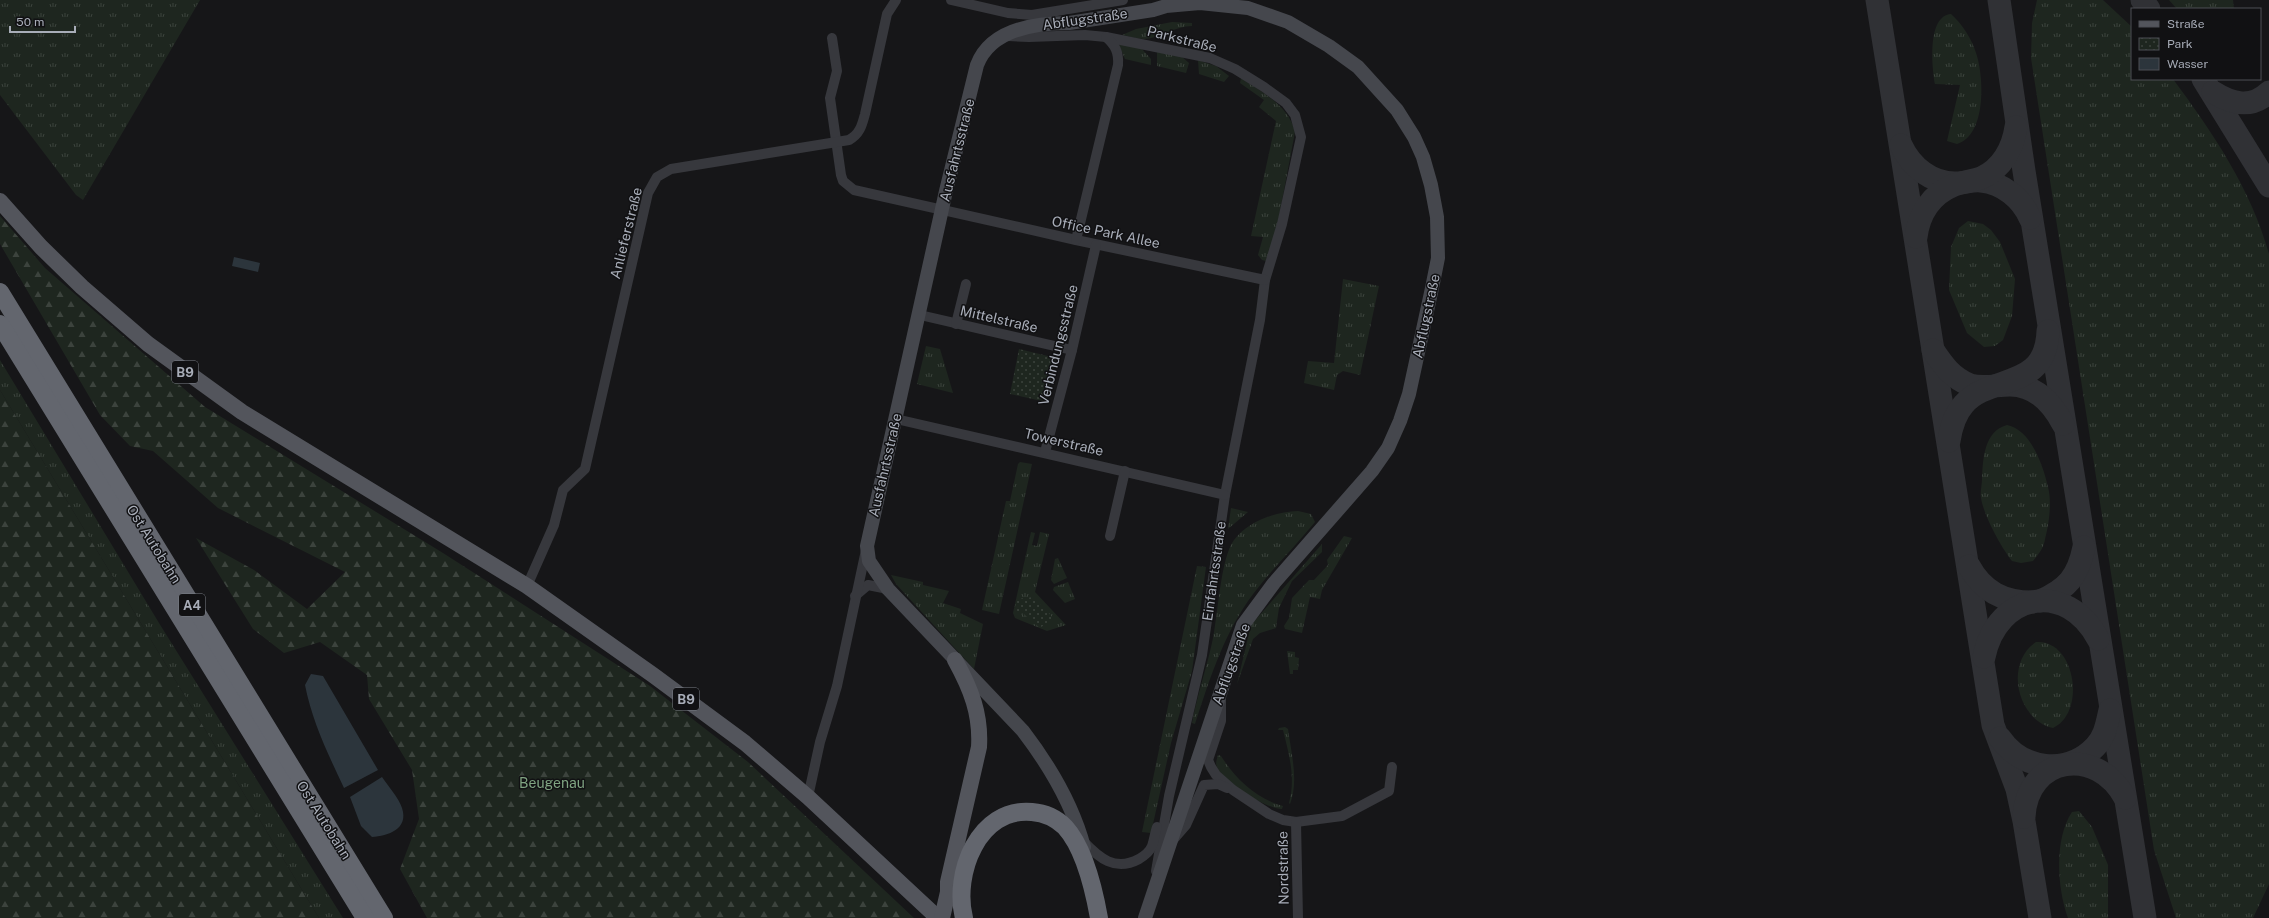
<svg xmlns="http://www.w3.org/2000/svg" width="2269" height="918" font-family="'Public Sans',sans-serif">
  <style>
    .grass { fill: url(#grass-tufts) }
    .forest { fill: url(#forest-firs) }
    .park { fill: url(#park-dots) }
    .water { fill: #2c353c }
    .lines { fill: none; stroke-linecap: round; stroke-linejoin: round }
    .taxiway { stroke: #303135; stroke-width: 23 }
    .street { stroke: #37383d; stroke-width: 10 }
    .secondary { stroke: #45474d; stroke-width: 14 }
    .primary { stroke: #53555c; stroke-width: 16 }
    .highway { stroke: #63666e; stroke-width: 18 }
    .labels { text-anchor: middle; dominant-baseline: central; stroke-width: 3; stroke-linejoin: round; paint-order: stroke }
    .shield { fill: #111113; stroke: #7b7e86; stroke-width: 1 }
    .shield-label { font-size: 13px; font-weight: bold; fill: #a8adb8 }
    .street-label { font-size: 14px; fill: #a8adb8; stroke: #111113 }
    .park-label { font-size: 14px; fill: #7fa381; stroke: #111113 }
  </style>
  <defs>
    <pattern id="grass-tufts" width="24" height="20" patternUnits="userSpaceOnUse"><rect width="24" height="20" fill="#1e261f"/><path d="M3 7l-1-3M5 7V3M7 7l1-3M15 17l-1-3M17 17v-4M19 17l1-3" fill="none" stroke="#3c433d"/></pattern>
    <pattern id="forest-firs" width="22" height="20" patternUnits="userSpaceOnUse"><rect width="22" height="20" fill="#1e261f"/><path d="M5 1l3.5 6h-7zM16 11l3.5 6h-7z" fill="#3c433d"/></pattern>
    <pattern id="park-dots" width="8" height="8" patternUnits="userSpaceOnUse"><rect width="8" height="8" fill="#1e261f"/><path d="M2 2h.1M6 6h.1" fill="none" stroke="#3c433d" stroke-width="1.8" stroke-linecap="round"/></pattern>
  </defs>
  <rect width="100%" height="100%" fill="#161618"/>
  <!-- grass -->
  <g class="grass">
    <polygon points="0,0 200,0 83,200 76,195 0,95"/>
    <path d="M 2037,0 L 2103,0 L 2132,27 L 2132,79 L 2173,79 C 2213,133 2251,189 2269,254 L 2269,884 L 2253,918 L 2176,918 L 2154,850 L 2031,58 L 2032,23 Z"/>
    <polygon points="2169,0 2233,0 2234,9 2177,9"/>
    <path d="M 1951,14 C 1962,24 1972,39 1976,53 C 1984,76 1987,135 1957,144 L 1947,141 L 1960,85 L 1935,84 C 1932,66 1927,16 1951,14 Z"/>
    <path d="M 1172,22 L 1192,23 L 1192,26 C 1175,26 1161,38 1144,39 C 1137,39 1129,36 1122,35 L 1136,29 Z"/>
    <polygon points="1118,43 1141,48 1151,59 1151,65 1125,59"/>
    <polygon points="1157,52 1181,56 1189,63 1186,73 1157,66"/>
    <polygon points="1198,60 1216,66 1229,76 1224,82 1199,74"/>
    <path d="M 1241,78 C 1262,92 1289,106 1295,132 L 1277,227 L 1266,261 L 1262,260 L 1258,255 L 1263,237 L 1251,236 L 1276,121 L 1259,107 L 1264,100 L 1240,83 Z"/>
    <polygon points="1968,221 1983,224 1991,230 2000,242 2015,279 2012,316 2003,340 1995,346 1984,347 1967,333 1949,290 1951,247 1959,228"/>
    <polygon points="1343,279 1379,286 1360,375 1343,371 1337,375 1334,390 1304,383 1308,361 1334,363"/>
    <polygon points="926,346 940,349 953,393 917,384"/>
    <polygon points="0,360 159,623 343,918 319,918 0,390"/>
    <path d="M 2007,425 C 2031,430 2043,465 2048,487 C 2052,502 2049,524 2045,539 C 2044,547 2039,554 2033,561 L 2021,563 L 2012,561 C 2001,547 1984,516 1981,498 C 1980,492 1982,485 1982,479 C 1983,459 1984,431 2007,425 Z"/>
    <polygon points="1020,462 1032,464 999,614 982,610 1006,501 1010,501 1018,464"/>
    <polygon points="1231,508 1248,512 1228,529"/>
    <path d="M 1298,511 L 1311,514 L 1315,522 C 1293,549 1268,573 1248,601 C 1222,639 1209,681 1195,724 L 1192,723 C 1197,696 1206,670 1212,643 C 1218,618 1220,559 1234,540 C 1248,521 1275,512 1298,511 Z"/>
    <polygon points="1031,532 1035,533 1032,545 1037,546 1040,532 1049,534 1035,592 1066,625 1047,631 1015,618 1013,613"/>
    <polygon points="1344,536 1352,538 1322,590 1320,599 1310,597 1302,633 1285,629 1284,626 1289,618 1292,598 1309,580 1314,580 1328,565 1327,560"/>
    <polygon points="1322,544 1322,552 1292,581 1279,608 1276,628 1260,633 1253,639 1237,684 1251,625"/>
    <polygon points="1058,558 1067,578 1054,584 1051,580 1055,559"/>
    <polygon points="1197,566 1206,567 1192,671 1171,743 1151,833 1142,832"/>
    <polygon points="891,575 923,582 923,585 949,591 943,603 961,609 960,613 983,624 974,669 896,584"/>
    <polygon points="1068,582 1075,599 1065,603 1053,590 1054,587"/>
    <path d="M 2036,642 C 2075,639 2087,712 2053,728 C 2017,720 2004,663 2036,642 Z"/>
    <polygon points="1287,651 1295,652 1295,657 1299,658 1298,670 1293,670 1293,674 1290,674"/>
    <path d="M 1285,727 L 1288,729 C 1291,752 1299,781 1290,804 L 1289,803 C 1296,778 1289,754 1283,730 L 1278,730 L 1279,728 Z"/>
    <path d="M 1218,755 L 1221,756 C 1235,778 1256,799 1283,806 L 1282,809 C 1267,809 1222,782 1217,767 C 1215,763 1217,759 1218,755 Z"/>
    <path d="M 2079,811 L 2092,827 L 2108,865 L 2108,918 L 2068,918 C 2057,888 2054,839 2072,812 Z"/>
  </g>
  <!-- forest -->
  <g class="forest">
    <polygon points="0,216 45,268 205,407 443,553 650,686 748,762 914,918 427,918 400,869 419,819 412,770 369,699 367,675 320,642 284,653 253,629 196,538 254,570 307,609 345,572 218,508 153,451 130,446 100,415 0,244"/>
    <polygon points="0,390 319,918 0,918"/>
  </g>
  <!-- park -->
  <g class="park">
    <polygon points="1019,349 1056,358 1046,402 1010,394"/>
    <polygon points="1034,597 1053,618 1040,628 1024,614 1014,611 1017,599"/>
  </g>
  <!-- water -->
  <g class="water">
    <polygon points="234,257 260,263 258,272 232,266"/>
    <path d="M 311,674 L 323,676 L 378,770 L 344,788 C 328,754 312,721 305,685 Z"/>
    <path d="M 382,777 C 388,786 399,798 402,808 C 409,829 388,836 372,837 L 361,826 L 350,797 Z"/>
  </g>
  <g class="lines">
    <!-- taxiway -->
    <g class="taxiway">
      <polyline points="1877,0 1993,725 2017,789 2024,821 2040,918"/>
      <polyline points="1999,0 2024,171 2145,918"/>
      <polyline points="2142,0 2149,9"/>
      <polyline points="2203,79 2269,186"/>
      <path d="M 2213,92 C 2232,104 2251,109 2269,92"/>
      <path d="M 1901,145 C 1911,167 1932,184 1957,183 C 1965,183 1973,180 1981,181 C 2003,183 2022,199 2030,218"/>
      <path d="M 1916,237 C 1919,213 1932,194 1954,185 C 1963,182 1972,181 1981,178 C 2002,169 2013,148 2016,127"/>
      <path d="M 1933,350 C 1943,365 1952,378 1970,385 C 1983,389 1996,385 2010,385 C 2035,385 2052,403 2063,424"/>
      <path d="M 1949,441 C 1951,428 1954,415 1964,404 C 1990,374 2046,391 2048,331"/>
      <path d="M 1969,566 C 1983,592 2004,602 2032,602"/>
      <path d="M 2040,601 C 2067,589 2078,577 2084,547"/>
      <path d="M 1984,657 C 1997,592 2067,580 2098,639"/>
      <path d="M 2000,738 C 2022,770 2067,776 2095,747 C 2105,737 2107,723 2110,710"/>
      <path d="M 2024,817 C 2027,756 2097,745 2125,798"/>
    </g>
    <!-- street -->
    <g class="street">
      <polyline points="951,0 1008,13 1032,15 1123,0"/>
      <polyline points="1008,36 1029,37 1085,35 1106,37 1210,58 1235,69 1264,87 1286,103 1295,115 1301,137 1282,224 1265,280 1260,320 1225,495 1202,655 1169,796 1156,871"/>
      <polyline points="832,38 837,71 830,98 841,175 843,181 854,190 1076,240 1265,280"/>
      <path d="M 1076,240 L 1118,65 C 1119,52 1115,45 1106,37"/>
      <polyline points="920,315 1072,350"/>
      <polyline points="956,324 966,284"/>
      <polyline points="896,419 1225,495"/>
      <polyline points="1045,452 1072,350 1096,245"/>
      <polyline points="1110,536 1125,471"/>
      <path d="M 527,586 L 554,525 L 563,490 L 585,469 L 648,193 L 657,177 L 671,169 L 849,140 C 860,134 862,125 865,114 L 887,14 L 896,0"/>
      <polyline points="855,596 868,585 888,589"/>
      <polyline points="1221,700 1221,721 1208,760 1211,767 1216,775 1233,790 1269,814 1283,820 1296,822 1342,816 1389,791 1392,767"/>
      <polyline points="808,797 820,742 837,686 866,550"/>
      <polyline points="1296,822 1298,918"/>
      <polyline points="1173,840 1186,825 1204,785 1218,784 1227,788"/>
      <path d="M 1083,841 C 1099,858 1115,872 1139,859 C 1144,856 1150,851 1152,846 C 1154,840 1155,833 1157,827"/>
    </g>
    <!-- secondary -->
    <path class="secondary" d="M 1084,847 C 1073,806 1049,765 1023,731 L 888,589 L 869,561 L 867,546 L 946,191 L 977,65 C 991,29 1035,23 1069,23 L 1153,10 L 1166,6 L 1200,3 L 1248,8 L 1288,22 L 1329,46 L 1358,67 L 1397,110 L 1414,137 L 1423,157 L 1431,185 L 1437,217 L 1438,258 L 1432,288 L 1409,394 L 1400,421 L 1388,448 L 1372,471 L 1274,583 L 1243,625 L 1145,918"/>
    <!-- primary -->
    <g class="primary">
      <polyline points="0,201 41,247 82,287 148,344 242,412 527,586 653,675 745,743 808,797 938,918"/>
      <path d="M 942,918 L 948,892 L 948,882 L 979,747 C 981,714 971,689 955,660"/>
    </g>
    <!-- highway -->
    <g class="highway">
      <polyline points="0,292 384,918"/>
      <polyline points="0,324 365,918"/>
      <path d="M 964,918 C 953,874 978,807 1032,812 C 1044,813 1056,818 1065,827 C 1085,849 1094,890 1099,918"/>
    </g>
  </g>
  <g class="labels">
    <!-- shield labels -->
    <g class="shield">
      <rect x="172" y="361" width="26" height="22" rx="3"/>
      <rect x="179" y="594" width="26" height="22" rx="3"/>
      <rect x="673" y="688" width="26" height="22" rx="3"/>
    </g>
    <g class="shield-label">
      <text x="185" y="372">B9</text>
      <text x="192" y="605">A4</text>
      <text x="686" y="699">B9</text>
    </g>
    <!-- street labels -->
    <g class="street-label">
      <text transform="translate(1085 19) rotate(-8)">Abflugstraße</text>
      <text transform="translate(1182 39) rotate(14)">Parkstraße</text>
      <text transform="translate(957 150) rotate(-76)">Ausfahrtsstraße</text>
      <text transform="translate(1106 232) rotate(12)">Office Park Allee</text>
      <text transform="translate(626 233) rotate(-76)">Anlieferstraße</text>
      <text transform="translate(1426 316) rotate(-78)">Abflugstraße</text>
      <text transform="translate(999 319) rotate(13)">Mittelstraße</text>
      <text transform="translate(1058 345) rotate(-76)">Verbindungsstraße</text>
      <text transform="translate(1064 442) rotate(13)">Towerstraße</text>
      <text transform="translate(885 465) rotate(-77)">Ausfahrtsstraße</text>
      <text transform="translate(154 544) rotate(58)">Ost Autobahn</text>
      <text transform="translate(1214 571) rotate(-82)">Einfahrtsstraße</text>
      <text transform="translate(1231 664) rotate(-70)">Abflugstraße</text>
      <text transform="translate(324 820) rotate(58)">Ost Autobahn</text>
      <text transform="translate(1283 868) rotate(-91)">Nordstraße</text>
    </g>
    <!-- park labels -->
    <g class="park-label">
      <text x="552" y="783">Beugenau</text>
    </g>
  </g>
  <!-- legend -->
  <rect x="2131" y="8" width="130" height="72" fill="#111113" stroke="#4d4f55"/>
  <rect x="2139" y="21" width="20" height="6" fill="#53555c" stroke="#4d4f55"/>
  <text x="2167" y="28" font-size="12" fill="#a8adb8">Straße</text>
  <rect x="2139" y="38" width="20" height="12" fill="url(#park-dots)" stroke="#4d4f55"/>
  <text x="2167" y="48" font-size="12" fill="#a8adb8">Park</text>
  <rect x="2139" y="58" width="20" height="12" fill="#2c353c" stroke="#4d4f55"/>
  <text x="2167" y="68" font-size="12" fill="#a8adb8">Wasser</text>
  <!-- scale -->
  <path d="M10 26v6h65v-6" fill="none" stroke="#a8adb8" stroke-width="2"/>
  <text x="16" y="26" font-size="12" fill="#a8adb8" stroke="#111113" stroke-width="3" paint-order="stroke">50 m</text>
</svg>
